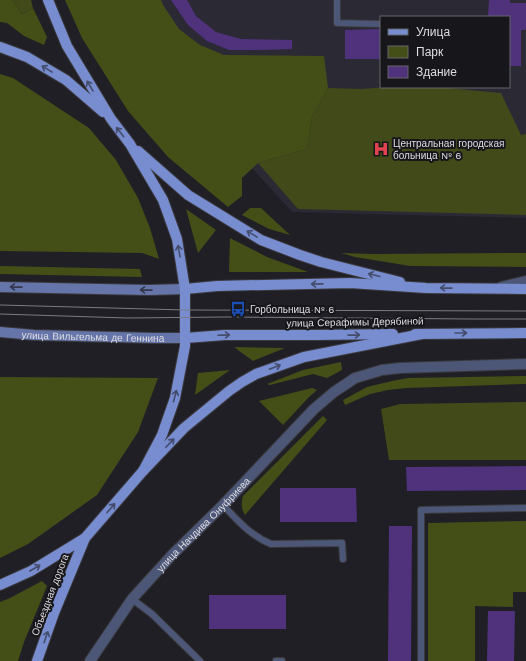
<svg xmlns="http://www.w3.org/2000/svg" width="526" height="661" font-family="'Work Sans',sans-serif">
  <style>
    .built { fill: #2b2934; fill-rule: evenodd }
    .green { fill: #444e17 }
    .forest { fill: #414a18 }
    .building { fill: #4f317c }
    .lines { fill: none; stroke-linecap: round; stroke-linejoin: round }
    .service-casing { stroke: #3b3a3f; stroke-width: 8 }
    .minor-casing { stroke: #3b3a3f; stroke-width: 12 }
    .secondary-casing { stroke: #3b3a3f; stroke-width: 12 }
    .primary-casing { stroke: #3b3a3f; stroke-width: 12 }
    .service { stroke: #4c5777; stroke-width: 6 }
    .minor { stroke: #4c5777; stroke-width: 10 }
    .secondary { stroke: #6575a9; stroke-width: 10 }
    .primary { stroke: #788dd0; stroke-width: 10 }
    .tram { stroke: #7c7b80; stroke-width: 1 }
    .oneway { stroke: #434c6c }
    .oneway2 { stroke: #32374d }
    .labels { text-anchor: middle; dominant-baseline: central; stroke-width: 4; stroke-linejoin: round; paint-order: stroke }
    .poi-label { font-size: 10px; fill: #dfdee2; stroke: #17161b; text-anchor: start }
    .street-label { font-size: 10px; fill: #dfdee2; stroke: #17161b }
  </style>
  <rect width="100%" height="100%" fill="#201f25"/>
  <!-- built -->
  <path class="built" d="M 99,0 L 526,0 L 526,218 L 292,212 ZM 381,17 L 509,17 L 509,87 L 381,87 Z"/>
  <!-- green -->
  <g class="green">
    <polygon points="0,0 13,0 22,14 33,8 47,37 44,45 24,36 7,23 0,22"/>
    <polygon points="65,0 161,0 163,5 179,29 200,45 224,55 324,56 328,88 312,117 307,149 258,163 242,178 242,196 228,207 168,157 128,111 82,38"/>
    <polygon points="0,74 13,78 89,128 116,160 138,198 150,228 159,259 142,253 0,251"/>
    <polygon points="250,208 261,208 290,235 269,229 242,215"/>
    <polygon points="186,209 216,230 198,253"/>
    <polygon points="230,238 267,257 308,272 229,272"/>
    <polygon points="341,253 374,254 526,253 526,267 410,266 355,257"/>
    <polygon points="0,266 140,269 142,277 0,274"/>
    <polygon points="234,347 285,348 253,361"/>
    <polygon points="341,362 342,370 327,378 313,374 270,385 267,384 303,370"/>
    <polygon points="230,370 195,395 198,373"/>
    <polygon points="526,376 526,384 407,388 388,390 370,394 345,405 343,400 367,387 392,381 408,378"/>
    <polygon points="0,377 158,378 138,432 97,495 28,544 0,558"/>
    <polygon points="312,388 317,390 308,398 283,425 259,401"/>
    <path d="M 323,416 L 327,420 L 245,515 C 241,508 241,504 243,496 Z"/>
    <polygon points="526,521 526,592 513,592 513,607 475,606 475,661 428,661 428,523"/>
    <polygon points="42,581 47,586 24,642 18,661 0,661 0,602 10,598"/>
  </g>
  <!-- forest -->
  <g class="forest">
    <polygon points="13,0 31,0 33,8 22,14"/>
    <polygon points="390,87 437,87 501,93 521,135 526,134 526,215 298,209 258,163 307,149 312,117 328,88 361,89"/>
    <polygon points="526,402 526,460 389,460 381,409 400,404"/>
  </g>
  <!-- building -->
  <g class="building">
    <polygon points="171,0 187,0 196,16 216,32 241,39 292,40 292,49 261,50 229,50 207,41 188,25"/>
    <polygon points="489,0 510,0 510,3 526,3 526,30 521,30 521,66 509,66 509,17 488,17"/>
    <polygon points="381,29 381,59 345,59 345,30"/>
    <polygon points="526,466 526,490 407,491 406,467"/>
    <polygon points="280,488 356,488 357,522 280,522"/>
    <polygon points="389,526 412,526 411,661 388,661"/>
    <rect x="209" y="595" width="77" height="34"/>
    <polygon points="488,611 515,611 514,661 487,661"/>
  </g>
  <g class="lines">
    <!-- service casing -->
    <g class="service-casing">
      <g id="service">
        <polyline points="337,0 337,23 381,24"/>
        <path d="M 223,505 C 237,520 251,536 271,544 L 342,543 L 343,559"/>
        <polyline points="132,599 152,614 200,661"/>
        <polyline points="276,661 282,661"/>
        <polyline points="421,661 421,510 526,508"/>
      </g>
    </g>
    <!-- minor casing -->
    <g class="minor-casing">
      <g id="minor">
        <polyline points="501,287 526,281"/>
        <path id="s1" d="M 90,661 L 132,599 L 172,555 L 223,505 L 314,409 L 334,392 L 355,378 L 382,370 L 400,368 L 526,364"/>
      </g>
    </g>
    <!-- secondary casing -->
    <g class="secondary-casing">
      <g id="secondary">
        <polyline points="0,287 149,290 185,289"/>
        <path id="s2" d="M 0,332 L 34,335 L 155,338 L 185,338"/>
      </g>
    </g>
    <!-- primary casing -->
    <g class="primary-casing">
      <g id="primary">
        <polyline points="48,0 67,46 111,119 130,144 163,200 177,239 185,289 185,346 175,398 162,435 143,471"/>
        <polyline points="0,47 27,57 66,80 103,112"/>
        <polyline points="138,151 188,195 261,240 300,255 321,262 400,282"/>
        <polyline points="185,289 217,286 350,283 426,288 526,289"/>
        <polyline points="415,334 526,333"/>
        <polyline points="185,338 225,335 317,335 393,334"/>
        <polyline points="0,585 31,571 85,538 143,471 184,428 229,391 242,382 256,374 304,357 422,334"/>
        <polyline points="37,661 54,613 85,538"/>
      </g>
    </g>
    <!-- service -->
    <use href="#service" class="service"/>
    <!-- minor -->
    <use href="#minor" class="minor"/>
    <!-- secondary -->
    <use href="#secondary" class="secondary"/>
    <!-- primary -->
    <use href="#primary" class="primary"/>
    <!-- tram -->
    <g class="tram">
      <polyline points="0,305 185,310 526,311"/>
      <polyline points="0,314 127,318 226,317 472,319 526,319"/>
    </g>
  </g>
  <!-- one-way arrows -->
  <defs><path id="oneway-shaft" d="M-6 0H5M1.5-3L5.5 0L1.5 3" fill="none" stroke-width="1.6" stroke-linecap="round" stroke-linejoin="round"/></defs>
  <g class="oneway">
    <use href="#oneway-shaft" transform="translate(47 69) rotate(-149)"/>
    <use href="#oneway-shaft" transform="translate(90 86) rotate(-121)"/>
    <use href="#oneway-shaft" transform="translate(120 132) rotate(-128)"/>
    <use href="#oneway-shaft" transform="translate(252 234) rotate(-149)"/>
    <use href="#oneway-shaft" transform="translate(179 251) rotate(-100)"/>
    <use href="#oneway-shaft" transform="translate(374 275) rotate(-166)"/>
    <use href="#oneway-shaft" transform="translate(317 284) rotate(179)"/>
    <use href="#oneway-shaft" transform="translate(446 288) rotate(-179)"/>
    <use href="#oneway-shaft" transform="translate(461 333)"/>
    <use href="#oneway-shaft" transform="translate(224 335) rotate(-2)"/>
    <use href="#oneway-shaft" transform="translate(354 335) rotate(-1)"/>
    <use href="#oneway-shaft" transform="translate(275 367) rotate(-21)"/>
    <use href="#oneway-shaft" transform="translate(175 396) rotate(-75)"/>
    <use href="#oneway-shaft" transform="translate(170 443) rotate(-46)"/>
    <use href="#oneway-shaft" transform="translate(111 508) rotate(-49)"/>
    <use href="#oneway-shaft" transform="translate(35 568) rotate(-30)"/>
    <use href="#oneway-shaft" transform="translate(46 637) rotate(-71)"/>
  </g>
  <g class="oneway2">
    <use href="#oneway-shaft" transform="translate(16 287) rotate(-179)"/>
    <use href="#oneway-shaft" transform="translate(146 290) rotate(-179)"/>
  </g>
  <!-- icons -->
  <defs>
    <g id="hospital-bare" transform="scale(1.2)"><path d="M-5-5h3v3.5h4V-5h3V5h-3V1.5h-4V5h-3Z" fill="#e0444e" stroke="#17161b" stroke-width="2.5" paint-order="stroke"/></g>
    <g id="bus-bare" transform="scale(1.2)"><path d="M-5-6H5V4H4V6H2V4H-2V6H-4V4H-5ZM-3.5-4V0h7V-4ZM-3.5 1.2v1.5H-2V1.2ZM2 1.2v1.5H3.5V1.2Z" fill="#1a4fb4" stroke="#17161b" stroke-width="2.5" paint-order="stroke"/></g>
  </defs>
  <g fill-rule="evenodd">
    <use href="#hospital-bare" x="381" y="149"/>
    <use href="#bus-bare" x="238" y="309"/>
  </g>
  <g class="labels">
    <!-- poi labels -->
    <g class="poi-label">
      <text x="393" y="143">Центральная городская<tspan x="393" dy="12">больница № 6</tspan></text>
      <text x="250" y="309">Горбольница № 6</text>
    </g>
    <!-- street labels -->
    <g class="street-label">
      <text transform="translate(355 322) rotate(-1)">улица Серафимы Дерябиной</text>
      <text stroke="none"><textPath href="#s2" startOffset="93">улица Вильгельма де Геннина</textPath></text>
      <text stroke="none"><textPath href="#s1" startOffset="178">улица Начдива Онуфриева</textPath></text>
      <text transform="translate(50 595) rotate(-69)">Объездная дорога</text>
    </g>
  </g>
  <!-- legend -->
  <rect x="380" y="16" width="130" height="72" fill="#17161b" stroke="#67666b"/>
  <rect x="388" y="29" width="20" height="6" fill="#788dd0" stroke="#67666b"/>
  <text x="416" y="36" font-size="12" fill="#dfdee2">Улица</text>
  <rect x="388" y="46" width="20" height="12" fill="#444e17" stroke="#67666b"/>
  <text x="416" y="56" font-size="12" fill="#dfdee2">Парк</text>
  <rect x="388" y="66" width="20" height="12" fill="#4f317c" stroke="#67666b"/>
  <text x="416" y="76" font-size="12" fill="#dfdee2">Здание</text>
</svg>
